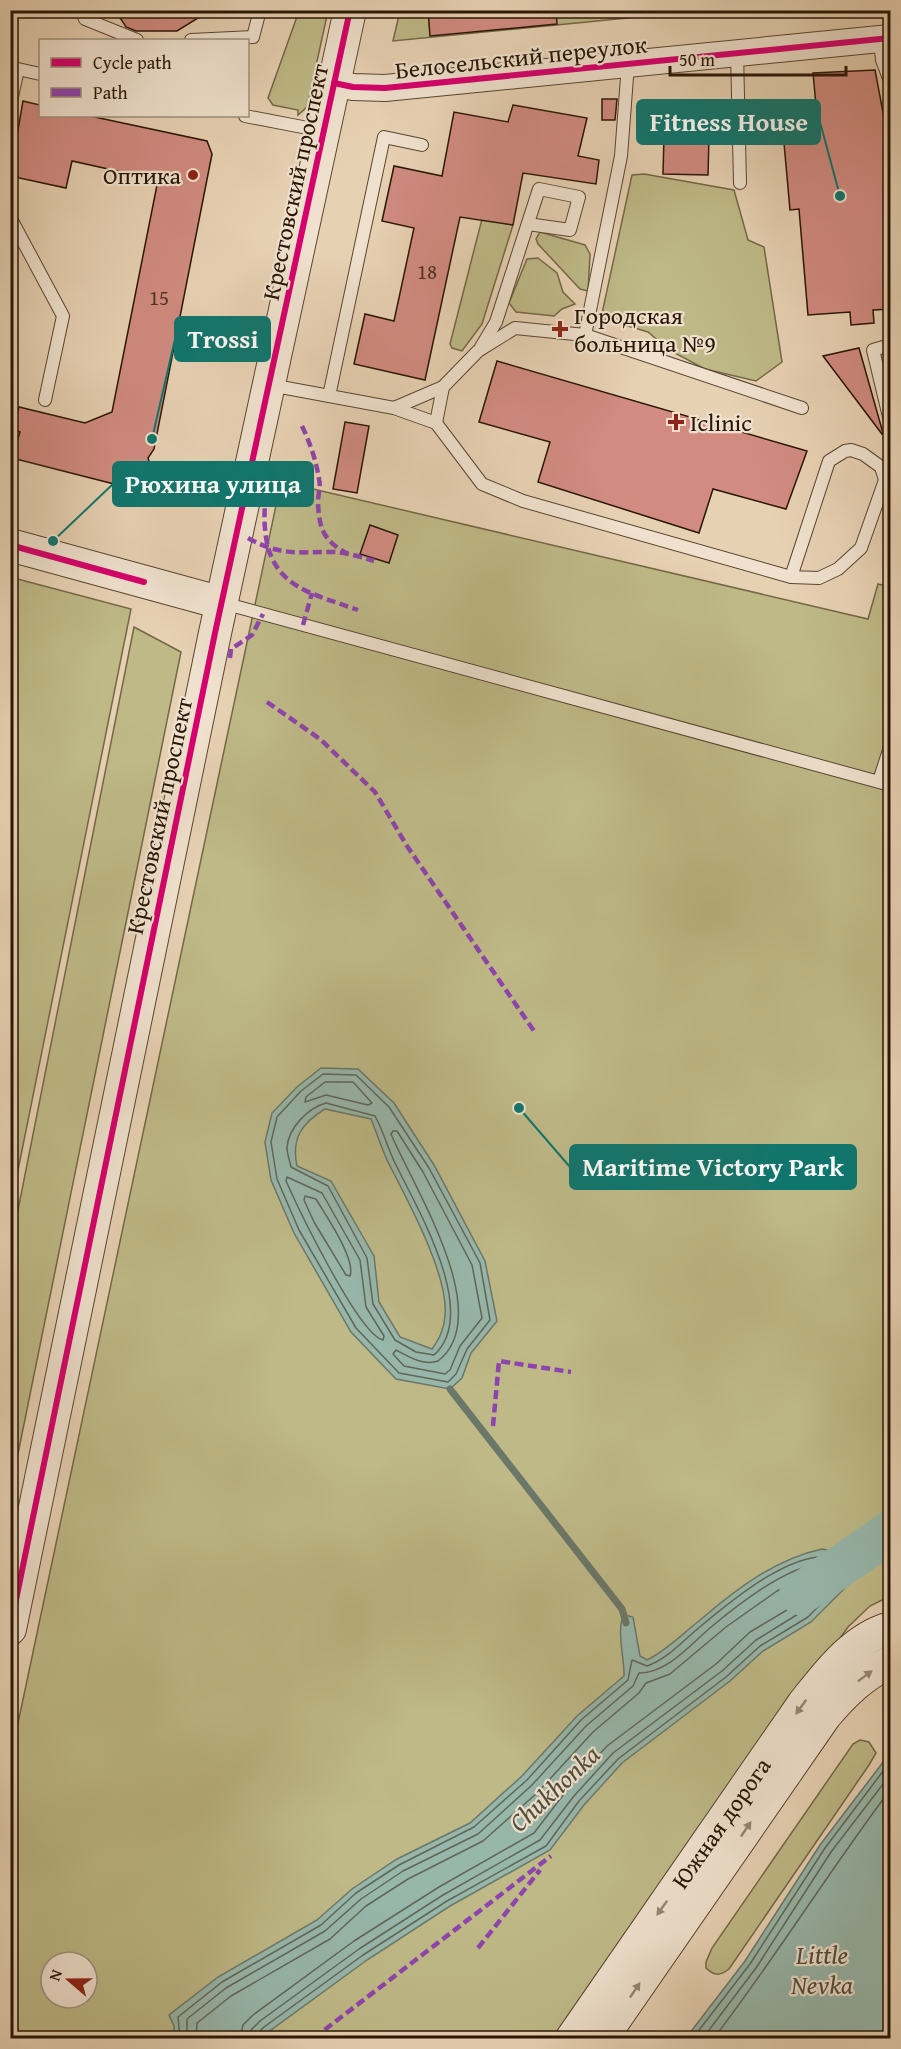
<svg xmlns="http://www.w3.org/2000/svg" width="901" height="2049" font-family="'Gentium Book Plus',serif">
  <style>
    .green { fill: #beb987; stroke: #746846; stroke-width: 1.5; fill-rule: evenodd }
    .water { fill: #97b7ab; stroke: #6b7769; stroke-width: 1.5; fill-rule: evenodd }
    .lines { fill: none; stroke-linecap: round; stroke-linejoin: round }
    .shore { stroke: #606658; stroke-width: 1.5 }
    .stream { stroke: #6b7769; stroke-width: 7 }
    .river { stroke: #97b7ab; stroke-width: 42 }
    .building { fill: #d18b81; stroke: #2a1605; stroke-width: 1.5 }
    .service-casing { stroke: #594530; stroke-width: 14 }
    .minor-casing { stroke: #594530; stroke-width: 28 }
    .tertiary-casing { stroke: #594530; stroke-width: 34 }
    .service { stroke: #efe1ce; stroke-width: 12 }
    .minor { stroke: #efe1ce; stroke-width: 26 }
    .tertiary { stroke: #efe1ce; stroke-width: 32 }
    .quiet { stroke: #8e44ad; stroke-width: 4.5; stroke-dasharray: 9 4.5; stroke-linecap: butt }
    .cycleway-casing { stroke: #efe1ce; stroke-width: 10 }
    .cycleway { stroke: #d6006c; stroke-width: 6 }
    .oneway { fill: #968674 }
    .poi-dot { fill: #8f2418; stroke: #efe1ce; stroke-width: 2 }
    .labels { text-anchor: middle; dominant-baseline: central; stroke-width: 4.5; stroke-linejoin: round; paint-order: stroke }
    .number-label { font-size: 21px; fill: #543324 }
    .street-label { font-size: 24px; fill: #2a1605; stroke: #efe1ce }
    .poi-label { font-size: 24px; fill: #2a1605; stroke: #efe1ce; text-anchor: start }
    .water-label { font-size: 26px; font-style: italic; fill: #504e3f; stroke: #efe1ce }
    .leader { fill: none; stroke: #0f766e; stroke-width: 2 }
    .callout-dot { fill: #0f766e; stroke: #efe1ce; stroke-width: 2 }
    .callout { fill: #0f766e; stroke: #0f766e; stroke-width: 2 }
    .callout-label { font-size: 26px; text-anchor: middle; font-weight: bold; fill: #fff }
  </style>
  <rect width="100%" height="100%" fill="#e7d1b3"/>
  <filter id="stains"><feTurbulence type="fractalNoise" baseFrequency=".00333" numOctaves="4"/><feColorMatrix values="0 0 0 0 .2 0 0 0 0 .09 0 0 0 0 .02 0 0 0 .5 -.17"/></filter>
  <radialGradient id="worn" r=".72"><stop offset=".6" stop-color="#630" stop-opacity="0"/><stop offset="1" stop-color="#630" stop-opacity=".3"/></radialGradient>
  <!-- green -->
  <g class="green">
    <polygon points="299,11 328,11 307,107 298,115 298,110 273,105 268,98"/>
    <polygon points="400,11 699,11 393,41"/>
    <polygon points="644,174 734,190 748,240 764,247 782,362 756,381 705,369 669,350 648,332 601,318 632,175"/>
    <polygon points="482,219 513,225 482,324 462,351 452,348 450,344"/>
    <polygon points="540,232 585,245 590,254 588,291 580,289 538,244 536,239"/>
    <polygon points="538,258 557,273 563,292 575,304 562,309 554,316 516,312 509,303 527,259"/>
    <path d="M 296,485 L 868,619 L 878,584 L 890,587 L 890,1596 L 870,1606 L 848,1627 L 553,2038 L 11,2038 L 11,1756 L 278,496 ZM 51,1962 L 87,1962 L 87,1998 L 51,1998 Z"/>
    <polygon points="10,577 131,609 11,1205 10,1205"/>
    <polygon points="134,627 181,652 11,1488 11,1245"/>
    <path d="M 860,1740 L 869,1742 L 876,1753 L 869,1765 L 729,1969 C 720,1976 714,1976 706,1968 L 706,1962 L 712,1948 L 853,1744 Z"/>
  </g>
  <!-- water -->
  <g class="water">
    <path d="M 321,1068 L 358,1069 L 394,1103 L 434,1165 L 485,1261 L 497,1321 L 471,1353 L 462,1378 L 450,1389 L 396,1379 L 351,1332 L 294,1233 L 271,1180 L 265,1142 L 272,1113 L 297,1087 ZM 325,1109 L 371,1119 C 378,1136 383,1154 392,1170 C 410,1205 449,1277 445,1316 C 444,1330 439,1339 432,1349 L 400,1337 L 379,1302 L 374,1256 L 331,1181 L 297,1166 C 291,1138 302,1123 325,1109 Z"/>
    <path d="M 822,1549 L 840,1553 L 847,1561 L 845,1588 L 811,1622 L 763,1651 L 730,1681 L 622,1763 L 584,1805 L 550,1850 L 450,1906 L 367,1960 L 260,2038 L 174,2038 L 174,2026 L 169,2015 L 218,1977 L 317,1920 L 352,1889 L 397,1859 L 470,1823 L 522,1776 L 577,1716 L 624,1676 C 625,1662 615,1624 625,1615 L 633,1617 L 640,1656 L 647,1660 C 666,1651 682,1634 699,1621 C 735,1590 775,1559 822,1549 Z"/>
    <polygon points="890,1753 890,2038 686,2038 745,1961 820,1845"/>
  </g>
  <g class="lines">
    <!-- shore -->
    <g class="shore">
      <polygon points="323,1074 356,1075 389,1107 429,1168 480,1263 490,1320 467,1349 456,1374 448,1382 399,1373 356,1328 299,1230 277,1179 271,1142 277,1117 301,1091"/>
      <polygon points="325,1082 353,1082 372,1103 368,1105 326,1095 305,1102 306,1097"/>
      <path d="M 326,1103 L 375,1116 C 384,1132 388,1150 397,1167 C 418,1210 480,1314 434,1355 L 416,1352 L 395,1340 L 373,1304 L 367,1258 L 328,1186 L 291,1167 C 290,1162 287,1154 287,1148 C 288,1128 308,1108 326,1103 Z"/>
      <path d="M 393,1131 L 397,1131 L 423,1172 L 472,1265 L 482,1318 L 460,1346 L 450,1370 L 445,1374 L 404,1366 L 393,1354 L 396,1350 C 409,1357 424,1366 438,1361 C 497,1315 412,1185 391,1134 Z"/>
      <path d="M 287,1177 L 322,1193 L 360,1260 L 366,1307 L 384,1336 L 383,1340 C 359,1335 298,1208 286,1181 Z"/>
      <path d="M 305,1196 L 316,1199 C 326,1216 356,1259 350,1276 L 346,1275 L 314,1222 L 304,1200 Z"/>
      <path d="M 180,2038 L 178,2017 L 222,1982 L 321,1925 L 356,1893 L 399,1865 L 474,1827 L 527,1780 L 581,1720 L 628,1680 L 632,1660 L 647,1666 C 665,1660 680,1644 695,1631 C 726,1605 796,1544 838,1559 L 842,1573 L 839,1585 L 808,1617 L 760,1646 L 726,1677 L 618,1759 L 579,1801 L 546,1846 L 447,1901 L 363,1955 L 264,2027 L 258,2033 L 257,2038"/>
      <path d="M 187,2038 L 187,2019 L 226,1988 L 325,1931 L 361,1899 L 403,1871 L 478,1834 L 532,1785 L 586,1726 L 633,1686 L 639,1673 C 667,1673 689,1646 710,1628 C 735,1607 800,1554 833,1566 L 832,1581 L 803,1611 L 756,1640 L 722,1671 L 613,1753 L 574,1796 L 540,1840 L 443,1895 L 359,1949 L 260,2021 L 251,2030 L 249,2038"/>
      <polyline points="196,2038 197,2023 231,1996 330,1939 366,1906 408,1879 483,1841 537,1793 593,1732 639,1693 646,1683 670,1674 726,1627 777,1591 805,1576 824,1574 824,1577 797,1604 750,1632 716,1664 607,1746 567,1790 534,1833 439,1887 354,1941 253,2015 243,2025 240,2038"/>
      <polyline points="693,2038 750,1964 825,1848 890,1762"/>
      <polyline points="703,2038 756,1968 831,1852 890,1775"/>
      <path d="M 714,2038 C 776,1957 829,1871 890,1790"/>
    </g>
    <!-- stream -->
    <polyline class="stream" points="450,1389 622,1609 626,1623"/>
    <!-- river -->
    <polyline class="river" points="800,1594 890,1532"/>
  </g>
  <!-- building -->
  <g class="building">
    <polygon points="115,10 211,10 177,31 136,31 126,27"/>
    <polygon points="428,10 556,10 557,24 430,36"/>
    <polygon points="875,70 885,123 891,122 891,148 888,149 891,309 873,310 874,323 851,325 850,312 808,315 799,209 790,210 783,132 792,131 789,107 816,105 813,73"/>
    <polygon points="602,99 617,99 615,120 602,120"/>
    <polygon points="23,101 40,105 40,116 90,116 207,141 212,154 154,449 148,458 155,478 143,493 131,493 118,485 12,458 20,432 13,429 19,407 85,423 112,412 158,180 72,161 66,188 10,176"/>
    <polygon points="513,105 587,118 578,156 599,160 596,184 523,173 513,225 460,217 425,380 354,364 365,314 394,321 414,228 382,221 394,166 442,176 454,112 508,122"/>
    <polygon points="664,136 709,137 708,175 663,174"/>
    <polygon points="859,348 883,433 882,434 823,356"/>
    <polygon points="497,361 807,451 786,509 713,489 699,533 538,482 550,442 479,422"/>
    <polygon points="345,422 369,426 357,493 333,489"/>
    <polygon points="370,525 398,535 389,563 360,554"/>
  </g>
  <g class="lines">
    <!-- service casing -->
    <g class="service-casing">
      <g id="service">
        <polyline points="81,10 85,19 137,40"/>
        <polyline points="880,39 882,60 890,81"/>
        <polyline points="191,40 253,37 260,10"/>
        <polyline points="737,52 740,183"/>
        <polyline points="10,106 18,69 40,74"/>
        <polyline points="245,116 323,131"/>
        <polyline points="10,217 63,316 45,400"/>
        <polyline points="585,335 621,156 628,64"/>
        <polyline points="890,345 873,350 890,421"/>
        <polyline points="481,347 496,322 539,189 579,197 570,230 528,224"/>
        <polyline points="270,385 394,408 436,423 482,484 523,501 791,577 819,578 838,569 861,548 885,480 881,467 863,454 851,450 845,451 829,461 791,577"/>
        <polyline points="329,396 384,137 422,145"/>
        <polyline points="394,408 443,387"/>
        <polyline points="436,423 443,387 478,351 515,328 585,335 802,408"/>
        <polyline points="223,603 890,785"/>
        <polyline points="879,781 890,747"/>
        <polyline points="890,784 890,800"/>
      </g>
    </g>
    <!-- minor casing -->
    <g class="minor-casing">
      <polyline id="minor" points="334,83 353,87 385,88 890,38"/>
    </g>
    <!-- tertiary casing -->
    <g class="tertiary-casing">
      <g id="tertiary">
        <polyline points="10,545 222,603"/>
        <polyline points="10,1629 215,633 350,10"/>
        <path d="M 572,2038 L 803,1704 C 827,1674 852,1639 890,1628"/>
        <path d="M 602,2038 L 825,1716 C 844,1693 863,1675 890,1662"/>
      </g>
    </g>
    <!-- service -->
    <use href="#service" class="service"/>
    <!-- minor -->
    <use href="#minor" class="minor"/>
    <!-- tertiary -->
    <use href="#tertiary" class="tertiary"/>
    <!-- quiet -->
    <g class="quiet">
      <path d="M 302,426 C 310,443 316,460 319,479 C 321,487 318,494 318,502 C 319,530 324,541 348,554"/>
      <path d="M 260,482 C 268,498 263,511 265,528 C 269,587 311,593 358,610"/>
      <path d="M 248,538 C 279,556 299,552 332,552 C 346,552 361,557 374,561"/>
      <polyline points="303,625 312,593"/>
      <polyline points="230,658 231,649 252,635 263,614"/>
      <polyline points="267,702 320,739 375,792 407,846 534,1031"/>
      <polyline points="493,1426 499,1361 571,1372"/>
      <polyline points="478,1948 540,1870"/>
      <polyline points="314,2038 551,1856"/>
    </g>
    <!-- cycleway casing -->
    <g class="cycleway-casing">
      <g id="cycleway">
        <polyline points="334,83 353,87 385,88 890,38"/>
        <polyline points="10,545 144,582"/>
        <polyline points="10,1629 215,633 350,10"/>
      </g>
    </g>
    <!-- cycleway -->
    <use href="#cycleway" class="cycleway"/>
  </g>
  <!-- one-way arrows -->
  <defs><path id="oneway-solid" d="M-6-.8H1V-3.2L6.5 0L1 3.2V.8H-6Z" transform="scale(1.5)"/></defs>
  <g class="oneway">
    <use href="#oneway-solid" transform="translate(865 1676) rotate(-37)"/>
    <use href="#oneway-solid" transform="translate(801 1707) rotate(126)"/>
    <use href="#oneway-solid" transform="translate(746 1829) rotate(-56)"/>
    <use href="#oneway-solid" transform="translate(662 1908) rotate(125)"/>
    <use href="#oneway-solid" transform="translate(635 1990) rotate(-56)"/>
  </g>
  <!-- markers -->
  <g class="poi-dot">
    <circle cx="193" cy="175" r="6"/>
    <path d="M557 320h6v6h6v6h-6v6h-6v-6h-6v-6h6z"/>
    <path d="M673 413h6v6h6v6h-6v6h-6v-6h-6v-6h6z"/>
  </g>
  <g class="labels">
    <!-- number labels -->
    <g class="number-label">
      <text x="427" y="271">18</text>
      <text x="159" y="297">15</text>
    </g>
    <!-- street labels -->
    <g class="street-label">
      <text transform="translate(521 57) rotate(-6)">Белосельский переулок</text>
      <text transform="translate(295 182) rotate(-78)">Крестовский проспект</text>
      <text transform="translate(159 816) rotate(-78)">Крестовский проспект</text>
      <text transform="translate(721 1823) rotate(-55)">Южная дорога</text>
    </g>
    <!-- poi labels -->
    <g class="poi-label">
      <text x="181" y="175" text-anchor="end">Оптика</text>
      <text x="574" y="315">Городская<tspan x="574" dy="28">больница №9</tspan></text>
      <text x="690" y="422">Iclinic</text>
    </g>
    <!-- water labels -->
    <g class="water-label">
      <text transform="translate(554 1788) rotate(-43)">Chukhonka</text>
      <text x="822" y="1954">Little<tspan x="822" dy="30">Nevka</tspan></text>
    </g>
  </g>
  <!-- callouts -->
  <path class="leader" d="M840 196L820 122M152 439L175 339M53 541L113 484M519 1108L570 1167"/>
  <g class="callout-dot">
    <circle cx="840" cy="196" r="6"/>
    <circle cx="152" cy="439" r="6"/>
    <circle cx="53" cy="541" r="6"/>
    <circle cx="519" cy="1108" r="6"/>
  </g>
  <g class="callout">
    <rect x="637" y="100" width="183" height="44" rx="6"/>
    <rect x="175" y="317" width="95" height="44" rx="6"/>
    <rect x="113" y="462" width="200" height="44" rx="6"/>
    <rect x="570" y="1145" width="286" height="44" rx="6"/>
  </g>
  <g class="callout-label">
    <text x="729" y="131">Fitness House</text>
    <text x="223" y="348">Trossi</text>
    <text x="213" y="493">Рюхина улица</text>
    <text x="713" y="1176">Maritime Victory Park</text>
  </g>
  <!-- margin -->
  <rect width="901" height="2049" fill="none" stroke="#e7d1b3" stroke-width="36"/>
  <rect x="12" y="12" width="877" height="2025" fill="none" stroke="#2a1605" stroke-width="3"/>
  <rect x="18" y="18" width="865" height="2013" fill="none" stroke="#2a1605" stroke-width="1.5"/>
  <!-- legend -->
  <rect x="39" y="39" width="210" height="78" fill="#efe1ce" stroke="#a0907e" stroke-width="1.5"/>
  <rect x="51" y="58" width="30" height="9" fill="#d6006c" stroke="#a0907e" stroke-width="1.5"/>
  <text x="93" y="69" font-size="18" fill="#2a1605">Cycle path</text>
  <rect x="51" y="88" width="30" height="9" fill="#8e44ad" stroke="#a0907e" stroke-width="1.5"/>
  <text x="93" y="99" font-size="18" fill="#2a1605">Path</text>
  <!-- north arrow -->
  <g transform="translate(69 1980) rotate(290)"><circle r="28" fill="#efe1ce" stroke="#a0907e" stroke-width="1.5"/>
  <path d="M0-4.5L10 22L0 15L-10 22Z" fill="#8f2418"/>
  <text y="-9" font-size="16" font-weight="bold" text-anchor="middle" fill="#2a1605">N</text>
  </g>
  <!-- scale -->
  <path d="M670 66v9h176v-9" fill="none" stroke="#2a1605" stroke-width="3"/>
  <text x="679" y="66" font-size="18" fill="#2a1605" stroke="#efe1ce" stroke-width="4.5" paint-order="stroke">50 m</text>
  <rect width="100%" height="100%" filter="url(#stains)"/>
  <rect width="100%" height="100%" fill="url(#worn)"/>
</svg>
